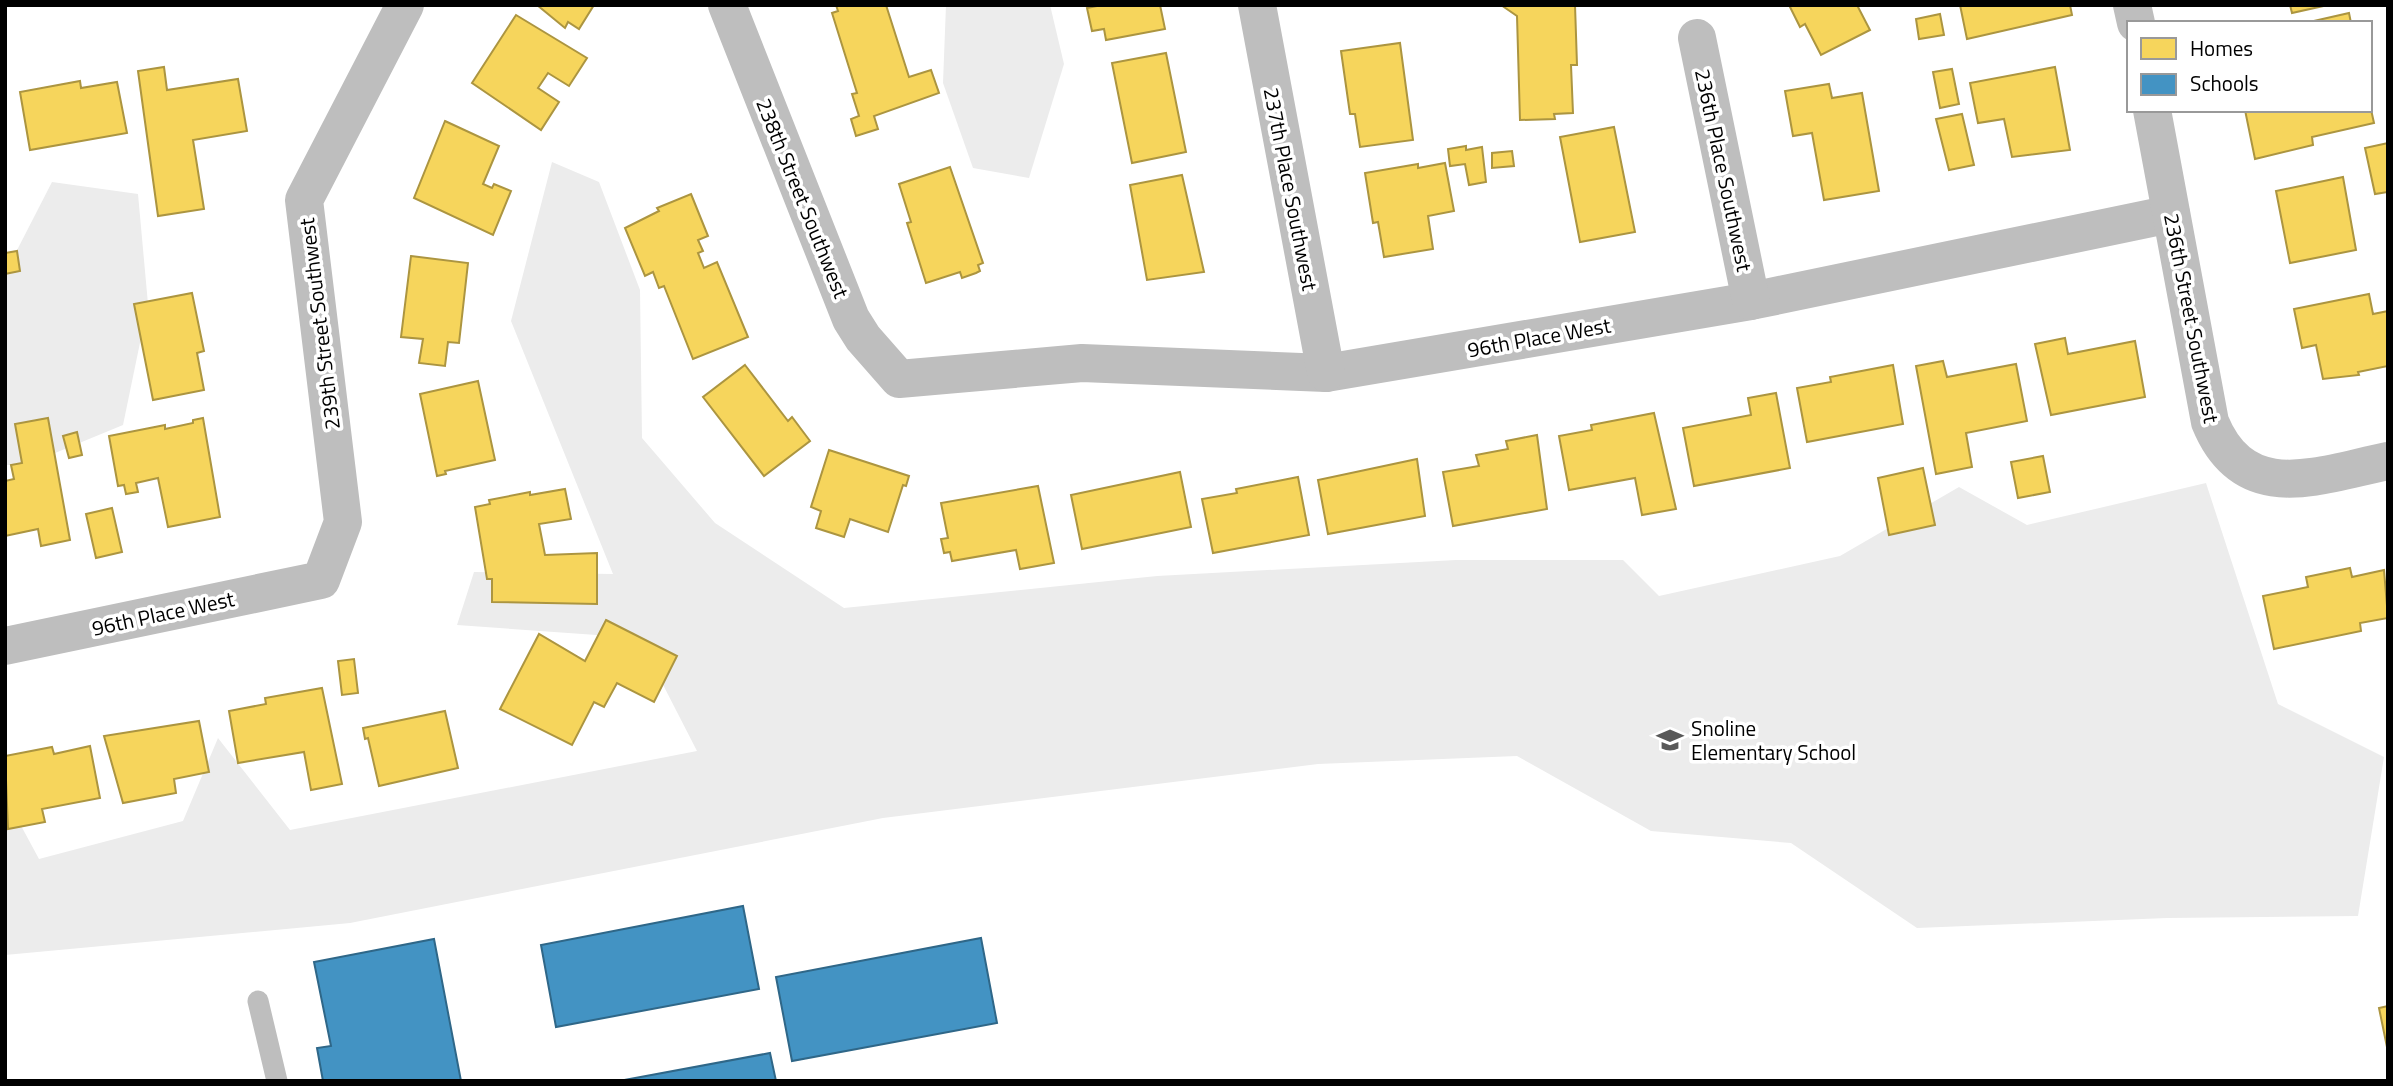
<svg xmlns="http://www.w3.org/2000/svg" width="2393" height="1086" font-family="'Titillium Web',sans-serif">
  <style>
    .green { fill: #ececec }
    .homes { fill: #f6d55c; stroke: #ac9540; stroke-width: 2 }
    .schools { fill: #4393c3; stroke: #2f6788; stroke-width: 2 }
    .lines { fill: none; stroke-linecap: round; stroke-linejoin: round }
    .lane { stroke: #bebebe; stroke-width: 21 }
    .street { stroke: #bebebe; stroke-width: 38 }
    .labels { text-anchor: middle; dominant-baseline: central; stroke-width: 7; stroke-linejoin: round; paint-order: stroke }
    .street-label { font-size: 21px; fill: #000; stroke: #fff }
    .poi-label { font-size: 21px; fill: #000; stroke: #fff; text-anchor: start }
  </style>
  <rect width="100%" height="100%" fill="#fff"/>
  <!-- green -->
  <g class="green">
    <polygon points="946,5 1050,5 1064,64 1029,178 973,168 943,83"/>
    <polygon points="552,162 599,182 640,290 642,438 715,523 844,608 1157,576 1456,560 1623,560 1659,596 1840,556 1959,487 2027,525 2206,483 2278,704 2384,757 2358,916 2167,918 1917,928 1791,843 1651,831 1517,756 1318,764 883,818 350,923 5,955 5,796 39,859 183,821 218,738 290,830 697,751 639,638 457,625 474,572 613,574 511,321"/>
    <polygon points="52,182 138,194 148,304 123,425 26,465 5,465 5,261 14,256"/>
  </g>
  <!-- homes -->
  <g class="homes">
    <polygon points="537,5 594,5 579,29 568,22 565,28"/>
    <polygon points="836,5 886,5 909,77 931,70 939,93 874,116 878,129 856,136 851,119 859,116 852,94 857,93 832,13 838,11"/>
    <polygon points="1160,5 1165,29 1106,40 1104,29 1092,31 1087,8 1102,5"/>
    <polygon points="1501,5 1575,5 1577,65 1571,65 1573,113 1554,114 1555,119 1520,120 1517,16"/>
    <polygon points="1789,5 1857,5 1870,30 1821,55 1805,24 1800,27"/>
    <polygon points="1960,5 2070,5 2072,15 1967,39"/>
    <polygon points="2290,5 2328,5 2292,13"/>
    <polygon points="2349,13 2351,23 2305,23"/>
    <polygon points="1940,14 1944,35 1919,39 1916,19"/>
    <polygon points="516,15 587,58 569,86 548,73 538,88 559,102 541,130 472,83"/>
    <polygon points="1400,43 1413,140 1360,147 1355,114 1350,114 1341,51"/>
    <polygon points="1166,53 1186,152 1132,163 1112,63"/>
    <polygon points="164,67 167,90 238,79 247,131 193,140 204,209 158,216 138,71"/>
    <polygon points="2055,67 2070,150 2012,157 2004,119 1978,123 1970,83"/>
    <polygon points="1952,69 1959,104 1940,108 1933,72"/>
    <polygon points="80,81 81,88 117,82 127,133 30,150 20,92"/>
    <polygon points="1829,84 1832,98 1862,93 1879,191 1824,200 1812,133 1793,136 1785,91"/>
    <polygon points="2370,105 2374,123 2312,137 2313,145 2255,159 2245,110 2370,110"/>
    <polygon points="1962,114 1974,165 1949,170 1936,119"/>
    <polygon points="445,121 499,146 483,184 492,188 494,184 511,191 493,235 414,198"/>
    <polygon points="1614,127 1635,232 1580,242 1560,137"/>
    <polygon points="2388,143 2388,192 2375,194 2365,148"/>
    <polygon points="1466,146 1466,150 1482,147 1486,182 1469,185 1465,164 1450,166 1448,149"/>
    <polygon points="1512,151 1514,166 1492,168 1492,153"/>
    <polygon points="1445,163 1454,211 1428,216 1433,249 1384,257 1378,222 1373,223 1365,173 1418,164 1418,168"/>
    <polygon points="950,167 983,263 978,265 980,271 976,273 962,278 960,272 926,283 907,223 911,222 899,184"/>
    <polygon points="1182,175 1204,272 1147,280 1130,185"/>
    <polygon points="2343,177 2356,250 2290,263 2276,191"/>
    <polygon points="691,194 708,236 698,240 703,251 698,253 704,268 717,262 748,337 693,359 664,286 659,288 653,272 645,276 625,228 659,211 657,208"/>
    <polygon points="17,251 20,271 5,274 5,253"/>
    <polygon points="411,256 468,263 459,343 448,342 445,366 419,363 423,339 401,337"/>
    <polygon points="192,293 204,351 197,353 204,390 153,400 134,304"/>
    <polygon points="2369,294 2373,314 2388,311 2388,366 2358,372 2359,375 2323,379 2316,345 2302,348 2294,309"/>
    <polygon points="2065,338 2068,354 2135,341 2145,397 2051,415 2035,344"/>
    <polygon points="1943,361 1947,377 2016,364 2027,421 1966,433 1972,467 1936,474 1916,366"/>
    <polygon points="745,365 788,421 792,417 810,441 764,476 703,397"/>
    <polygon points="1893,365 1903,424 1807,442 1797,388 1831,382 1830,377"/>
    <polygon points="478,381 495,460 445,471 446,474 437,476 420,394"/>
    <polygon points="1776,393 1790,468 1694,486 1683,428 1751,415 1748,398"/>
    <polygon points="1654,413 1676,509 1642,515 1635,478 1569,490 1559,436 1592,430 1591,425"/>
    <polygon points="48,418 70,540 41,546 38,529 5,536 5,481 14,479 11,465 22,463 15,424"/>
    <polygon points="203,418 220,517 168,527 158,478 136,483 138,492 126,494 124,485 118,486 109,436 165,425 165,429 193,423 193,420"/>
    <polygon points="77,432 82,455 69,458 63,436"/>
    <polygon points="1537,435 1547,509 1453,526 1443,472 1479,466 1476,455 1508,449 1506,441"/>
    <polygon points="829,450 909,476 906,486 903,485 888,532 850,519 844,537 816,528 821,511 811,507"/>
    <polygon points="2043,456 2050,492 2018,498 2011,462"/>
    <polygon points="1417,459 1425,516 1328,534 1318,480"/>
    <polygon points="1923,468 1935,525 1889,535 1878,478"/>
    <polygon points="1180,472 1191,527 1082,549 1071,495"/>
    <polygon points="1298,477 1309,535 1213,553 1202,499 1237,493 1236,489"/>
    <polygon points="1038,486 1054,563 1020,569 1016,550 952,561 950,552 944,553 941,539 948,538 941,503"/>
    <polygon points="565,489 571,519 539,524 545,555 597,553 597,604 492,602 492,579 487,579 475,507 490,504 489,500 530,492 530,495"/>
    <polygon points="112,508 122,552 96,558 86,514"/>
    <polygon points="2350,568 2352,577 2384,570 2388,618 2360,623 2361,631 2274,649 2263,596 2308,587 2306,577"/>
    <polygon points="606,620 677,656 654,702 617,683 604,707 594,702 572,745 500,709 539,634 585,661"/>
    <polygon points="354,659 358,693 342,695 338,661"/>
    <polygon points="322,688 342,784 311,790 304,752 238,763 229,711 266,704 265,698"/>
    <polygon points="445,711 458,768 379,786 368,738 365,739 363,728"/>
    <polygon points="199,721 209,772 174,779 176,793 123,803 104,736"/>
    <polygon points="90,746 100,798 42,809 45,822 8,829 5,756 52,747 54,754"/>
    <polygon points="2388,1006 2388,1052 2379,1008"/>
  </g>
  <!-- schools -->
  <g class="schools">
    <polygon points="743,906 759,989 556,1027 541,945"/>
    <polygon points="981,938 997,1023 792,1061 776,977"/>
    <polygon points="434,939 461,1081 323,1081 317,1048 331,1046 314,962"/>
    <polygon points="770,1053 776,1081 619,1081"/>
  </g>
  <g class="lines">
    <!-- lane -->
    <polyline class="lane" points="258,1001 277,1081"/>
    <!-- street -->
    <g class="street">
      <polyline points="727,5 851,319 863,338 899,379 1082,363 1326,373 1751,301 2171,214"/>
      <polyline points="1257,5 1326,373"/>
      <polyline points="2132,5 2136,23"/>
      <polyline points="1697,38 1751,301"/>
      <path d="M 2152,110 L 2210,422 C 2245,507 2318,475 2388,461"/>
      <polyline points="5,646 321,580 343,522 304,200 405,5"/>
    </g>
  </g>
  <!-- icons -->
  <defs>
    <g id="school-bare" transform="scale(2.1)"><path d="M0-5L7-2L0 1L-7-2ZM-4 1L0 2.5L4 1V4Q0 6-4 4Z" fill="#595959" stroke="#fff" stroke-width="2.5" paint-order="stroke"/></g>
  </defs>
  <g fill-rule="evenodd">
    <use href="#school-bare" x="1670" y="740"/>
  </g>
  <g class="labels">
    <!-- street labels -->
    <g class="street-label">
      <text transform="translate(1724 170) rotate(78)">236th Place Southwest</text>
      <text transform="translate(1291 189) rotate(79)">237th Place Southwest</text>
      <text transform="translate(803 198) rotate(68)">238th Street Southwest</text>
      <text transform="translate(2192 318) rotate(79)">236th Street Southwest</text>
      <text transform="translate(319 324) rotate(-97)">239th Street Southwest</text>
      <text transform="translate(1539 337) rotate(-10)">96th Place West</text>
      <text transform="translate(163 613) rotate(-12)">96th Place West</text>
    </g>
    <!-- poi labels -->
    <g class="poi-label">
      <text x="1691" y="728">Snoline<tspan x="1691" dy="24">Elementary School</tspan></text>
    </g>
  </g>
  <!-- border -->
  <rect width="2393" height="1086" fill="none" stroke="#000000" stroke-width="14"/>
  <!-- legend -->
  <rect x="2127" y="21" width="245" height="91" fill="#ffffff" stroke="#999999" stroke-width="2"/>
  <rect x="2141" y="38" width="35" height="21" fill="#f6d55c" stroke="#999999" stroke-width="2"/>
  <text x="2190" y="56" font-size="21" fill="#000000">Homes</text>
  <rect x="2141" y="74" width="35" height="21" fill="#4393c3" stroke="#999999" stroke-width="2"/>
  <text x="2190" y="91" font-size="21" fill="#000000">Schools</text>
</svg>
